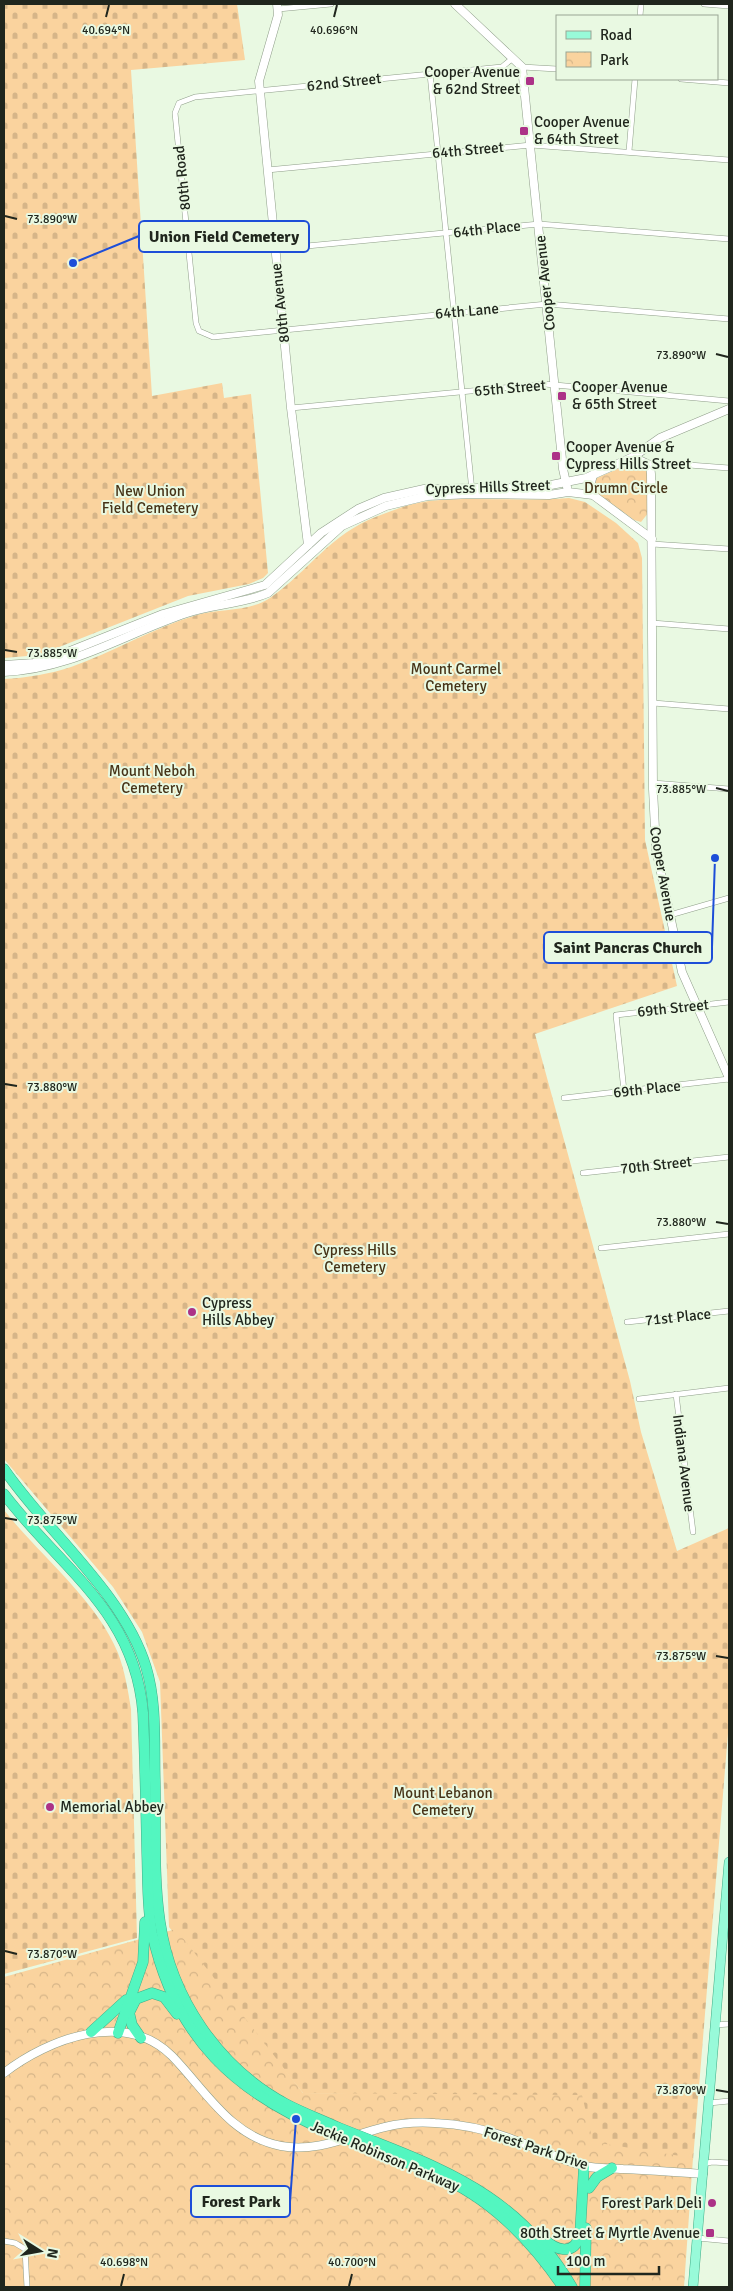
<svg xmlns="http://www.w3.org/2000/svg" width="733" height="2291" font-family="Signika,sans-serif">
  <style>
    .cemetery { fill: url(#cemetery-stones) }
    .park { fill: url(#park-crowns) }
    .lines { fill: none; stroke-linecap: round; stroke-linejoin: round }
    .street-casing { stroke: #8f9e89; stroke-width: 6 }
    .secondary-casing { stroke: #8f9e89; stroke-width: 9 }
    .primary-casing { stroke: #41ad87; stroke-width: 10 }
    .highway-casing { stroke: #41ad87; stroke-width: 11 }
    .street { stroke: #fff; stroke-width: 5 }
    .secondary { stroke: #fff; stroke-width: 8 }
    .primary { stroke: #98fad9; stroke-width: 9 }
    .highway { stroke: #53f6c0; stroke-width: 10 }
    .highway-bridge-casing { stroke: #41ad87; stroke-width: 11; stroke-linecap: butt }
    .highway-bridge { stroke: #53f6c0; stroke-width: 10 }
    .ticks { fill: none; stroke: #20261d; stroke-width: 2 }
    .poi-dot { fill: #ac3287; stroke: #e9f9e2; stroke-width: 2 }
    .labels { text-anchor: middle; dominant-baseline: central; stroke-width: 4; stroke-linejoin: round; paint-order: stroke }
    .poi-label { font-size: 15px; fill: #20261d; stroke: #e9f9e2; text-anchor: start }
    .street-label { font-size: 15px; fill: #20261d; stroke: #e9f9e2 }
    .park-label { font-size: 15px; fill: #473418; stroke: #e9f9e2 }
    .ticks-label { font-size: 12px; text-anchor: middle; fill: #20261d; stroke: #e9f9e2; stroke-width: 4; stroke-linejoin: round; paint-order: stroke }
    .leader { fill: none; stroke: #1d4ed8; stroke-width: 2 }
    .callout-dot { fill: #1d4ed8; stroke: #e9f9e2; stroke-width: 2 }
    .callout { fill: #e9f9e2; stroke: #1d4ed8; stroke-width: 2 }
    .callout-label { font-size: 16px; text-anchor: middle; font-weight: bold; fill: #20261d }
  </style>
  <defs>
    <pattern id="cemetery-stones" width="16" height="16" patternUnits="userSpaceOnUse" patternTransform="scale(1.25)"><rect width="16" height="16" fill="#fad39e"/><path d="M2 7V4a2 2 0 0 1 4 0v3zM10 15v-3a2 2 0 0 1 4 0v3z" fill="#d6b588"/></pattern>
    <pattern id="park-crowns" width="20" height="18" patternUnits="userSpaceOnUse" patternTransform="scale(1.25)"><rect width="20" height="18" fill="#fad39e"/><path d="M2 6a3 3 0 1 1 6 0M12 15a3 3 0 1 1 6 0" fill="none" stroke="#d6b588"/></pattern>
  </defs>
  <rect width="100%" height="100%" fill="#e9f9e2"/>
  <!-- cemetery -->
  <g class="cemetery">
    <polygon points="4,4 237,4 245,60 131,70 152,396 222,383 224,398 251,394 268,573 263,578 249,584 188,596 39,655 4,658"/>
    <path d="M 569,498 L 585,502 L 616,523 L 638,543 L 642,558 L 645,840 L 677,986 L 535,1034 L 630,1381 L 641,1432 L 677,1551 L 729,1528 L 729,1721 L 693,2160 L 570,2145 L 563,2099 L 303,2093 L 169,1927 L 160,1682 L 142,1632 L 113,1587 L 4,1459 L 4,679 C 26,678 50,674 71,667 C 113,652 153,628 197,615 C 220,608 249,612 270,598 C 309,571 330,534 378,516 C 394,510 411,503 429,501 C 475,496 522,502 569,498 Z"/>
    <path d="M 4,1510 C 39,1555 96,1599 118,1653 C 125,1672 128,1690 131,1709 L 137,1938 L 4,1974 Z"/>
  </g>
  <!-- park -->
  <g class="park">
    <polygon points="636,461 646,467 648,471 649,512 641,522 634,520 597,493 593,486 597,478"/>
    <polygon points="176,1929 303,2093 582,2095 593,2142 693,2158 684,2287 4,2287 4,1977"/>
  </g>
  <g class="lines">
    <!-- street casing -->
    <g class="street-casing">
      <g id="street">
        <polyline points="704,4 729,6"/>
        <polyline points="278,9 331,4"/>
        <polyline points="640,16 641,4"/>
        <polyline points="513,58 502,67 195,97 179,103 175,113 196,323 199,331 213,337 547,304 729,319"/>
        <polyline points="522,67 557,69"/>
        <polyline points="430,74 472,491"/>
        <polyline points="681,79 729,83"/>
        <polyline points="629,151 635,79"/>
        <polyline points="267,170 531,145 729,160"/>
        <polyline points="275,249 539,224 729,239"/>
        <polyline points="291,408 544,384 729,401"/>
        <polyline points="650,465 662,463 729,468"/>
        <polyline points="652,544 729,549"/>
        <polyline points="652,623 729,629"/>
        <polyline points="653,703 729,709"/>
        <polyline points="653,783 729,789"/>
        <polyline points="670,915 729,898"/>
        <polyline points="624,1091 616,1015 729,1002"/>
        <polyline points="564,1098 729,1079"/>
        <polyline points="583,1173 729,1157"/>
        <polyline points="601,1248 729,1234"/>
        <polyline points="627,1322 729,1311"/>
        <polyline points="676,1394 693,1532"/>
        <polyline points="639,1399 729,1388"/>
        <polyline points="715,2025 729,2024"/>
        <polyline points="709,2103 729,2101"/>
        <polyline points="703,2164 712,2162 729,2163"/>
        <polyline points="697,2238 729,2241"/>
        <polyline points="4,2241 15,2243 25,2249 27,2287"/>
      </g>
    </g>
    <!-- secondary casing -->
    <g class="secondary-casing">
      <g id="secondary">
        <polyline points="277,4 278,15 259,81 291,408 308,545"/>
        <polyline points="455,4 522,67 563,469 567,487"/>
        <polyline points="633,457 650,465 651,474 653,789 656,849 682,972 729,1078"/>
        <polyline points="593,495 590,486 593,475"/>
        <polyline points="4,665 34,663 50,659 163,614 265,585 321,533 358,509 384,498 424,489 541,487 586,478 633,457 660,438 729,409"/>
        <path d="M 4,672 C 72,669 124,634 187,613 C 214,604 243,604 268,593 L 342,526 L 386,506 L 427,496 L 472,494 L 549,495 L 568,492 L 593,495 L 652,539"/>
        <path d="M 4,2073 C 48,2039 125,2009 172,2056 C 206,2091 230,2136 281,2146 C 318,2153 351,2135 385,2127 C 401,2123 419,2122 435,2123 C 460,2124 485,2129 509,2138 C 534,2147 559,2159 584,2166 C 597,2169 610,2168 623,2169 C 649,2170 676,2172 703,2174"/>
      </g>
    </g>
    <!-- primary casing -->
    <g class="primary-casing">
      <polyline id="primary" points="693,2287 729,1862"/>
    </g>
    <!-- highway casing -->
    <g class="highway-casing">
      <g id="highway">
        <path d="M 4,1469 C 47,1532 124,1594 146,1667 C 157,1703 154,1743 155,1780 C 156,1827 153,1876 160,1922 C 171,1998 219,2068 286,2104 C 303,2113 320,2119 337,2127"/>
        <path d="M 4,1494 C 60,1568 135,1611 143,1713 C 145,1760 146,1807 147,1854 C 148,1880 147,1907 152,1933 C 175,2038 236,2094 332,2133"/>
        <polyline points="130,2011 136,1999 152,1993 164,1997 177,2014"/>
        <polyline points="129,2012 132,2025 141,2038"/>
        <polyline points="91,2032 126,2000"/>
        <polyline points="118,2033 143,1962 145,1922"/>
        <path d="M 375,2142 C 460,2175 524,2205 572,2287"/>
        <path d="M 366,2146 C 392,2157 419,2167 445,2179 C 494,2202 533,2243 563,2287"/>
        <polyline points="589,2188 597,2177 612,2168"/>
        <path d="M 543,2238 C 555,2250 574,2257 580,2235 L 584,2166"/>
        <polyline points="585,2287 586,2228"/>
      </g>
    </g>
    <!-- street -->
    <use href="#street" class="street"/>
    <!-- secondary -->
    <use href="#secondary" class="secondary"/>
    <!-- primary -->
    <use href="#primary" class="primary"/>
    <!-- highway -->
    <use href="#highway" class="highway"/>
    <!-- highway-bridge casing -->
    <g class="highway-bridge-casing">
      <g id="highway-bridge">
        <polyline points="337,2127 375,2142"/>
        <polyline points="332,2133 366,2146"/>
      </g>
    </g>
    <!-- highway-bridge -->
    <use href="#highway-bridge" class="highway-bridge"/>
  </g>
  <!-- ticks -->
  <path class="ticks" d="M 106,17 L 109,5M 334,17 L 337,5M 5,216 L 17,219M 716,354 L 728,357M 5,650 L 17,652M 716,788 L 728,791M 5,1084 L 17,1086M 716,1222 L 728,1224M 5,1518 L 17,1520M 716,1656 L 728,1658M 5,1951 L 17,1954M 716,2090 L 728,2092M 121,2286 L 124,2274M 349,2286 L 352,2274"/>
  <!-- markers -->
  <g class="poi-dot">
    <rect x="525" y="76" width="10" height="10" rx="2.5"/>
    <rect x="519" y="126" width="10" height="10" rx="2.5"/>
    <rect x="557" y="391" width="10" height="10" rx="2.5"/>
    <rect x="551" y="451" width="10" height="10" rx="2.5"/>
    <circle cx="192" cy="1312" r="5"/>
    <circle cx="50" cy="1807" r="5"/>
    <circle cx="712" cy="2203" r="5"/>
    <rect x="705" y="2228" width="10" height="10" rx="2.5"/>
  </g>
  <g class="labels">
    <!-- poi labels -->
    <g class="poi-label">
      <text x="520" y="72" text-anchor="end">Cooper Avenue<tspan x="520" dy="17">&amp; 62nd Street</tspan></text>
      <text x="534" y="122">Cooper Avenue<tspan x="534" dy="17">&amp; 64th Street</tspan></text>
      <text x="572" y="387">Cooper Avenue<tspan x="572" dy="17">&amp; 65th Street</tspan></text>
      <text x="566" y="447">Cooper Avenue &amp;<tspan x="566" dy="17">Cypress Hills Street</tspan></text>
      <text x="202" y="1303">Cypress<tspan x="202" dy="17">Hills Abbey</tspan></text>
      <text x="60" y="1807">Memorial Abbey</text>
      <text x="702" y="2203" text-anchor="end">Forest Park Deli</text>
      <text x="700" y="2233" text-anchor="end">80th Street &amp; Myrtle Avenue</text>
    </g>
    <!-- street labels -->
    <g class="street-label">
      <text transform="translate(344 82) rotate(-6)">62nd Street</text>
      <text transform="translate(468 150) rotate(-5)">64th Street</text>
      <text transform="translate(182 178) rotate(-96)">80th Road</text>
      <text transform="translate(487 229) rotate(-6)">64th Place</text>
      <text transform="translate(545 283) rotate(-96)">Cooper Avenue</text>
      <text transform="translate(280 303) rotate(-96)">80th Avenue</text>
      <text transform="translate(467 311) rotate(-5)">64th Lane</text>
      <text transform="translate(510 388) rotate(-5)">65th Street</text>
      <text transform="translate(488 487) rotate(-2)">Cypress Hills Street</text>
      <text transform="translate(663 874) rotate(80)">Cooper Avenue</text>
      <text transform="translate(673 1008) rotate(-6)">69th Street</text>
      <text transform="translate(647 1089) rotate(-6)">69th Place</text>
      <text transform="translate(656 1165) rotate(-6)">70th Street</text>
      <text transform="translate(678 1317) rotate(-6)">71st Place</text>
      <text transform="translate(684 1463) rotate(83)">Indiana Avenue</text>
      <text transform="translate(536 2148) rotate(18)">Forest Park Drive</text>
      <text transform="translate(385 2156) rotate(23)">Jackie Robinson Parkway</text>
    </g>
    <!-- park labels -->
    <g class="park-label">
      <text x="626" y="488">Drumn Circle</text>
      <text x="150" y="491">New Union<tspan x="150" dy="17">Field Cemetery</tspan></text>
      <text x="456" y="669">Mount Carmel<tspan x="456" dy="17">Cemetery</tspan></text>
      <text x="152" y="771">Mount Neboh<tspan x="152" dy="17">Cemetery</tspan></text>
      <text x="355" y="1250">Cypress Hills<tspan x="355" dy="17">Cemetery</tspan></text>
      <text x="443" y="1793">Mount Lebanon<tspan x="443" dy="17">Cemetery</tspan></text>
    </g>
  </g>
  <g class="ticks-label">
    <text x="106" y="34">40.694°N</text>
    <text x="334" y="34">40.696°N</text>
    <text x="52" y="223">73.890°W</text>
    <text x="681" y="359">73.890°W</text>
    <text x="52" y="657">73.885°W</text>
    <text x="681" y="793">73.885°W</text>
    <text x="52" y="1091">73.880°W</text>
    <text x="681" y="1226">73.880°W</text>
    <text x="52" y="1524">73.875°W</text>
    <text x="681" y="1660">73.875°W</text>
    <text x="52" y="1958">73.870°W</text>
    <text x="681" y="2094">73.870°W</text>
    <text x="124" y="2266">40.698°N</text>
    <text x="352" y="2266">40.700°N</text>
  </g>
  <!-- callouts -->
  <path class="leader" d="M73 263L139 236M715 858L712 947M296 2119L290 2202"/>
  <g class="callout-dot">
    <circle cx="73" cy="263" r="5"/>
    <circle cx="715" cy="858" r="5"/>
    <circle cx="296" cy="2119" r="5"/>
  </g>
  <g class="callout">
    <rect x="139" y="221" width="170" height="31" rx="5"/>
    <rect x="544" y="932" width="168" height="31" rx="5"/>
    <rect x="191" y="2186" width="99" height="31" rx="5"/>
  </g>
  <g class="callout-label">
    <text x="224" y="242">Union Field Cemetery</text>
    <text x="628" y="953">Saint Pancras Church</text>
    <text x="241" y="2207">Forest Park</text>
  </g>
  <!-- border -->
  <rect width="733" height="2291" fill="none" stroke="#20261d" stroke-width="10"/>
  <!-- legend -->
  <rect x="556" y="15" width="162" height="65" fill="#e9f9e2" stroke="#99a593"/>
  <rect x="566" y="31" width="25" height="8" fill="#98fad9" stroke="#99a593"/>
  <text x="600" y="40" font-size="15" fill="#20261d">Road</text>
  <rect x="566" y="52" width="25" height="15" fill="url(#park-crowns)" stroke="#99a593"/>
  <text x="600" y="65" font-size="15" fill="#20261d">Park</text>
  <!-- north arrow -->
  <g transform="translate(40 2251) rotate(101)" stroke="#e9f9e2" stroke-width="4" paint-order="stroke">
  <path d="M0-4L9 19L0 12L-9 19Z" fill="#20261d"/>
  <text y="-8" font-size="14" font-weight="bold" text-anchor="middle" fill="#20261d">N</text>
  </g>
  <!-- scale -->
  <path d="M558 2266v8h101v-8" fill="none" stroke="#20261d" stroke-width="2.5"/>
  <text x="566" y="2266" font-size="15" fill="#20261d" stroke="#e9f9e2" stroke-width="4" paint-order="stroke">100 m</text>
</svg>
